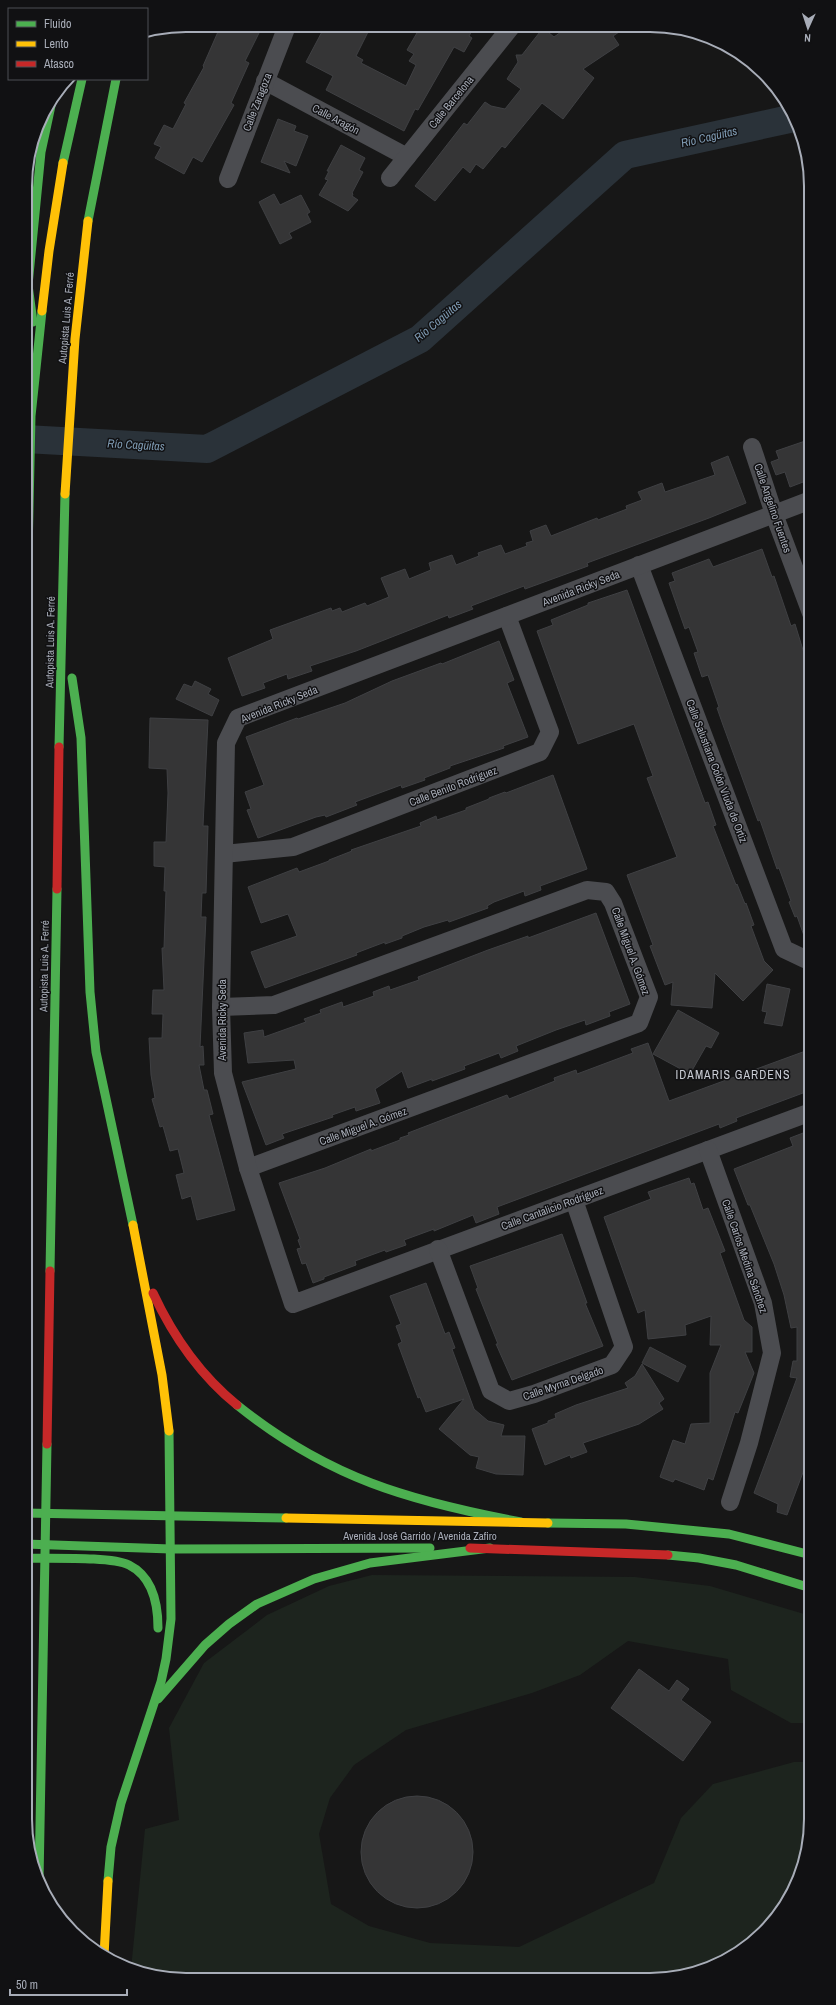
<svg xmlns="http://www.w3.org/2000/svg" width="836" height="2005" font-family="'Archivo Narrow',sans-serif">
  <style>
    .green { fill: #1d241e }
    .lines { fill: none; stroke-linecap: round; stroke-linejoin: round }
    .river { stroke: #2a3239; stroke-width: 28 }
    .building { fill: #353536; stroke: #3f4043 }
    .street { stroke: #4b4c50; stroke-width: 18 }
    .fast { stroke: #4caf50; stroke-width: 9 }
    .slow { stroke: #ffc107; stroke-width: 9 }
    .jam { stroke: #c62828; stroke-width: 9 }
    .labels { text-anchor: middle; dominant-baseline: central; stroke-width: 3; stroke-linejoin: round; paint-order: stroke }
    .street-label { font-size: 11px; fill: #a8adb8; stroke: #111113 }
    .water-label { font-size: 12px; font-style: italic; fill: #7f9bb3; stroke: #111113 }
    .neighbourhood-label { font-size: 12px; letter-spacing: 1px; fill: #c9ccd4; stroke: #111113 }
    .rim { fill: none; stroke: #a8adb8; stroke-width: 2 }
  </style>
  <rect width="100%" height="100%" fill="#171717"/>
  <!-- green -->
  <polygon class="green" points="372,1575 635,1577 710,1586 811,1616 811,1723 791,1723 731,1690 728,1659 628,1641 580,1675 532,1693 406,1730 354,1765 330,1798 319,1834 331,1904 369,1926 430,1943 519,1947 654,1883 681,1818 713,1784 794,1762 811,1762 811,1829 802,1871 778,1917 739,1953 691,1975 650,1980 155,1977 131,1969 145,1829 179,1820 169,1728 204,1663 267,1615 329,1586"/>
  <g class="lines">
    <!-- river -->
    <polyline class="river" points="25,439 207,449 420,339 625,155 794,118"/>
  </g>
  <!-- building -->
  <g class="building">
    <polygon points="221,25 263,25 245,61 249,63 231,103 234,105 202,162 193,157 184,174 155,158 161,147 154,144 164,125 173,129 186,104 184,103 204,67 203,66"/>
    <polygon points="325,26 371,26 356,56 363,60 361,63 406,86 416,65 409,61 414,54 407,50 421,26 474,27 469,36 472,38 464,52 454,47 418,110 415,109 404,131 326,90 333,76 306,62"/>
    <polygon points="568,27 625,28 613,36 619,45 583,69 594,78 563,119 542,103 505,148 502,146 483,169 476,164 470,173 463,167 435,201 415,186 464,123 467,125 485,102 491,106 505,109 521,89 507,79 518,62 516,55 522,55 543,28 554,37"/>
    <polygon points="278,119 296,126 294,131 308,136 296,166 284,161 290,173 261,162"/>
    <polygon points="341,145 365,158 359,170 363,172 352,193 353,194 352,196 358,200 348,211 319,195 328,180 325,179 329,171 327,171"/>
    <polygon points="274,194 280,205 301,195 310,212 307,214 311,222 289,233 292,238 280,244 259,202"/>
    <polygon points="811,439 811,479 790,487 785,472 776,475 771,462 779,459 776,451"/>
    <polygon points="728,456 746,503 709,518 587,563 588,566 525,589 524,586 471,606 473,609 449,618 448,615 356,651 310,666 312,671 288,679 287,674 263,683 265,688 242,696 228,658 273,639 270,630 331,608 332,611 340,608 342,612 365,603 367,606 389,597 381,578 405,569 409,579 431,570 429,563 452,555 456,565 479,556 478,553 501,545 505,554 527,546 526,543 533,541 530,531 546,525 551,536 597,518 598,520 627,509 626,506 642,500 638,492 662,483 665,492 715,475 711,463"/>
    <polygon points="762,549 772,577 774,576 791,626 795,624 811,676 811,947 808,947 797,916 795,917 789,902 791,901 779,868 777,869 760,820 758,821 723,725 717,708 719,707 708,675 702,677 694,653 698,652 689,627 685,629 669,583 675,581 672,573 709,559 713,567"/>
    <polygon points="627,590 705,803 708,802 716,825 713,826 736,885 737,884 745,904 746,903 754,925 751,926 764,961 773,970 743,1001 715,973 712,1008 671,1005 673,982 665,985 650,946 653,945 627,875 677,857 647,778 653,776 634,724 578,744 537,631 553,625 551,620 588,605 588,603"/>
    <polygon points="499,641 514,680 507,683 528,737 503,746 504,748 450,766 450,768 424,778 425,780 402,788 401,785 355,802 357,805 326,817 325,815 316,817 258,838 247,810 251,809 245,792 264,785 246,737 297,718 298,719 345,703 392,681 441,663 442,664"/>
    <polygon points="195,681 211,689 208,694 219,700 212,716 176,699 184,684 192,687"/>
    <polygon points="150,718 208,720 203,826 208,826 206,893 202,893 201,917 206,917 200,1047 203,1046 204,1065 199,1065 204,1090 207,1090 213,1114 209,1115 235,1210 197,1220 191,1196 182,1199 176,1175 184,1173 178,1149 170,1151 163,1126 160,1127 152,1099 155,1098 151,1075 149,1038 162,1038 163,1014 152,1014 153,990 164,990 162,948 164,948 166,891 164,891 165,867 154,866 154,842 166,842 168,793 167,769 149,768"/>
    <polygon points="553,775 587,869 540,886 541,890 525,896 524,891 494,902 487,906 488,908 449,922 448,920 424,927 402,936 402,938 385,944 385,942 356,953 357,955 265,988 251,952 297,936 288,914 261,923 248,887 297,868 299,872 329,861 329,860 352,851 351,850 421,826 420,823 436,816 437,820 466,810 466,808 489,799 489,798 505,792 506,793"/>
    <polygon points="596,913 630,1004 609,1012 610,1016 586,1025 585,1020 556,1030 516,1046 518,1051 501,1058 499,1053 464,1066 465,1069 432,1081 432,1079 408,1088 402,1071 375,1089 380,1103 356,1111 355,1107 332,1115 333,1117 282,1134 284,1138 266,1145 242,1082 296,1069 294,1060 248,1063 244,1033 263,1030 264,1037 306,1022 304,1019 321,1013 320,1010 342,1002 343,1007 374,996 373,992 389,986 390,990 419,980 418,977 488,950 528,936 528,938"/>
    <polygon points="767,984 790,989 782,1026 764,1023 767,1012 762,1011"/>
    <polygon points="678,1010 719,1033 711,1048 706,1046 690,1074 653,1054"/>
    <polygon points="648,1043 669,1101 811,1049 811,1090 736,1118 737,1121 720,1128 719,1124 497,1207 499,1214 476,1223 473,1215 434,1231 434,1229 404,1240 406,1245 386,1252 385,1250 355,1261 356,1265 324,1277 324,1279 313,1283 306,1263 302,1264 297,1249 301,1248 298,1240 300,1239 279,1183 325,1168 371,1149 371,1151 400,1140 400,1138 409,1135 408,1133 507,1095 509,1099 555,1081 554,1078 576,1070 577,1074 633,1053 631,1049"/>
    <polygon points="811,1130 811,1451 787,1515 777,1512 778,1504 754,1493 797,1378 790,1377 793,1361 797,1361 797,1327 791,1328 784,1295 774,1264 750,1205 748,1205 734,1169 793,1146 790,1138"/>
    <polygon points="689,1178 691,1184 694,1183 703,1210 708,1208 725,1251 720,1253 744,1320 752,1327 752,1352 745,1352 754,1373 738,1413 735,1412 713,1480 708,1478 704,1490 675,1479 673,1482 660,1477 673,1440 685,1444 691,1424 710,1423 710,1373 721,1345 710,1345 711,1316 685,1325 686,1335 648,1339 645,1310 638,1313 604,1217 651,1199 648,1192"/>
    <polygon points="562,1234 587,1303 585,1303 603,1346 512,1380 496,1344 498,1344 476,1289 478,1288 470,1266"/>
    <polygon points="426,1283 445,1334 449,1332 455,1348 452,1349 474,1409 488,1421 504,1425 501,1436 525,1436 523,1475 496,1474 476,1468 479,1457 470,1455 439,1429 464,1399 426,1412 420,1397 418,1398 398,1344 402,1342 396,1326 401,1324 390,1296"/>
    <polygon points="650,1347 686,1366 678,1382 642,1363"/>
    <polygon points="642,1364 664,1399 659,1403 663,1409 639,1424 583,1443 587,1452 571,1458 570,1455 545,1465 532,1429 548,1423 548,1421 556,1418 555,1414 576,1405 628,1388 625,1383 635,1376"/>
    <polygon points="639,1669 669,1691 677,1680 689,1689 681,1700 711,1722 683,1761 611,1708"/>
    <circle cx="417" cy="1852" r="56"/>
  </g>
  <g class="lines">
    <!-- street -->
    <g class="street">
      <polyline points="265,81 407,157"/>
      <polyline points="390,178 511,27"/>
      <polyline points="228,179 287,26"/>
      <polyline points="752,447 774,514 811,613"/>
      <polyline points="639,565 784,949 805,959 811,957"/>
      <polyline points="224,854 293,847 540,752 550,732 507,616"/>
      <polyline points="221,1007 274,1005 587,890 606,892 613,903 649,997 639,1023 248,1168"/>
      <polyline points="811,1112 293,1304 248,1168 223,1073 221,1007 226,743 238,718 811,500"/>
      <polyline points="708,1150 763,1303 772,1353 749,1443 730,1502"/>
      <polyline points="438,1249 491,1391 509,1401 534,1394 612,1365 624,1347 574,1200"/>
    </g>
    <!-- fast -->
    <g class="fast">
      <polyline points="63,163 82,79"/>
      <polyline points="88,221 116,79"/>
      <polyline points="33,322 28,285 41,152 52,101"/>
      <polyline points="27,600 31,416 42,311"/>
      <polyline points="72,678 81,738 90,992 96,1052 133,1225"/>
      <polyline points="59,747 65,494"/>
      <polyline points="50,1271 57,889"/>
      <path d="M 237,1405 C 328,1478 409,1501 521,1522"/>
      <polyline points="25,1513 286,1518"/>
      <polyline points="548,1523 626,1524 729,1534 811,1555"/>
      <polyline points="25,1544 171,1549 430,1548"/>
      <polyline points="668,1555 699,1558 736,1565 811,1588"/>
      <path d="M 25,1558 C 48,1559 110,1556 129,1565 C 153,1577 158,1604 158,1628"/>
      <polyline points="158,1699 205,1645 229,1624 257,1604 314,1579 370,1563 490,1548"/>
      <polyline points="39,1881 47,1444"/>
      <polyline points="108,1881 111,1847 121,1803 161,1682 166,1659 171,1619 169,1431"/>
    </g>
    <!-- slow -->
    <g class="slow">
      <polyline points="42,311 49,251 63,163"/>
      <polyline points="65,494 75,339 88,221"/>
      <polyline points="25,724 27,600"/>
      <polyline points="133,1225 162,1375 169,1431"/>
      <polyline points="286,1518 548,1523"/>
      <polyline points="104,1956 108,1881"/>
    </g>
    <!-- jam -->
    <g class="jam">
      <polyline points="57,889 59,747"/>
      <path d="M 153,1293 C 173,1336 200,1375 237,1405"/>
      <polyline points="47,1444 50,1271"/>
      <polyline points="470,1548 668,1555"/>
    </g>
  </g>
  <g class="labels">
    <!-- street labels -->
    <g class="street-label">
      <text transform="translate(257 102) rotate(-69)">Calle Zaragoza</text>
      <text transform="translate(451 102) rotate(-51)">Calle Barcelona</text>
      <text transform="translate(336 119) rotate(28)">Calle Aragón</text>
      <text transform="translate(66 318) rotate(-85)">Autopista Luis A. Ferré</text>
      <text transform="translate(773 508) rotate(71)">Calle Angelino Fuentes</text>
      <text transform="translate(581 588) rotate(-21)">Avenida Ricky Seda</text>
      <text transform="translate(50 642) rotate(-89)">Autopista Luis A. Ferré</text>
      <text transform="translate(279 704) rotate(-22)">Avenida Ricky Seda</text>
      <text transform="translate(717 771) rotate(69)">Calle Salustiana Colón Viuda de Ortiz</text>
      <text transform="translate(453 786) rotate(-21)">Calle Benito Rodríguez</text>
      <text transform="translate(631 951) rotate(70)">Calle Miguel A. Gómez</text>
      <text transform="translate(44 966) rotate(-89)">Autopista Luis A. Ferré</text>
      <text transform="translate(222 1020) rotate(-90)">Avenida Ricky Seda</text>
      <text transform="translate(363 1126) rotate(-20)">Calle Miguel A. Gómez</text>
      <text transform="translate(552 1208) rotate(-20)">Calle Cantalicio Rodríguez</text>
      <text transform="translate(745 1256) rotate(71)">Calle Carlos Medina Sánchez</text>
      <text transform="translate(563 1383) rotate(-19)">Calle Myrna Delgado</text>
      <text x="420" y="1536">Avenida José Garrido / Avenida Zafiro</text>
    </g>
    <!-- water labels -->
    <g class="water-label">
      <text transform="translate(709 137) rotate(-13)">Río Cagüitas</text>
      <text transform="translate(438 321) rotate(-40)">Río Cagüitas</text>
      <text transform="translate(136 445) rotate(3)">Río Cagüitas</text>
    </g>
    <!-- neighbourhood labels -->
    <g class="neighbourhood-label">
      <text x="733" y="1075">IDAMARIS GARDENS</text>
    </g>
  </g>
  <!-- crop -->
  <path d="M0 0H836V2005H0ZM186 32H650A154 154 0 0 1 804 186V1819A154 154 0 0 1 650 1973H186A154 154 0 0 1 32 1819V186A154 154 0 0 1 186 32Z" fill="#111113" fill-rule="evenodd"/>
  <path class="rim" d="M186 32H650A154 154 0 0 1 804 186V1819A154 154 0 0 1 650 1973H186A154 154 0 0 1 32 1819V186A154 154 0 0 1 186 32Z"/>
  <!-- legend -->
  <rect x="8" y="8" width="140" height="72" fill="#111113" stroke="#4d4f55"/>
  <rect x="16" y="21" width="20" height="6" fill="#4caf50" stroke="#4d4f55"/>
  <text x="44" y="28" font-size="12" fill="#a8adb8">Fluido</text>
  <rect x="16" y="41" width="20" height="6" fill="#ffc107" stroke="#4d4f55"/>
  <text x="44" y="48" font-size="12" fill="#a8adb8">Lento</text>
  <rect x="16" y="61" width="20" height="6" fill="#c62828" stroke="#4d4f55"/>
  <text x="44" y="68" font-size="12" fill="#a8adb8">Atasco</text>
  <!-- north arrow -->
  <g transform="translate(808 28) rotate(183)" stroke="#111113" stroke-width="3" paint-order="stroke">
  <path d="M0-3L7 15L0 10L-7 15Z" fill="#a8adb8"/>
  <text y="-6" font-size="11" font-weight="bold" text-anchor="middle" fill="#a8adb8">N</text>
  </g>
  <!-- scale -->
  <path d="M10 1989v6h117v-6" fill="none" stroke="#a8adb8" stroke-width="2"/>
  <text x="16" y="1989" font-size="12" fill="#a8adb8" stroke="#111113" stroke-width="3" paint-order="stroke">50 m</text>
</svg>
